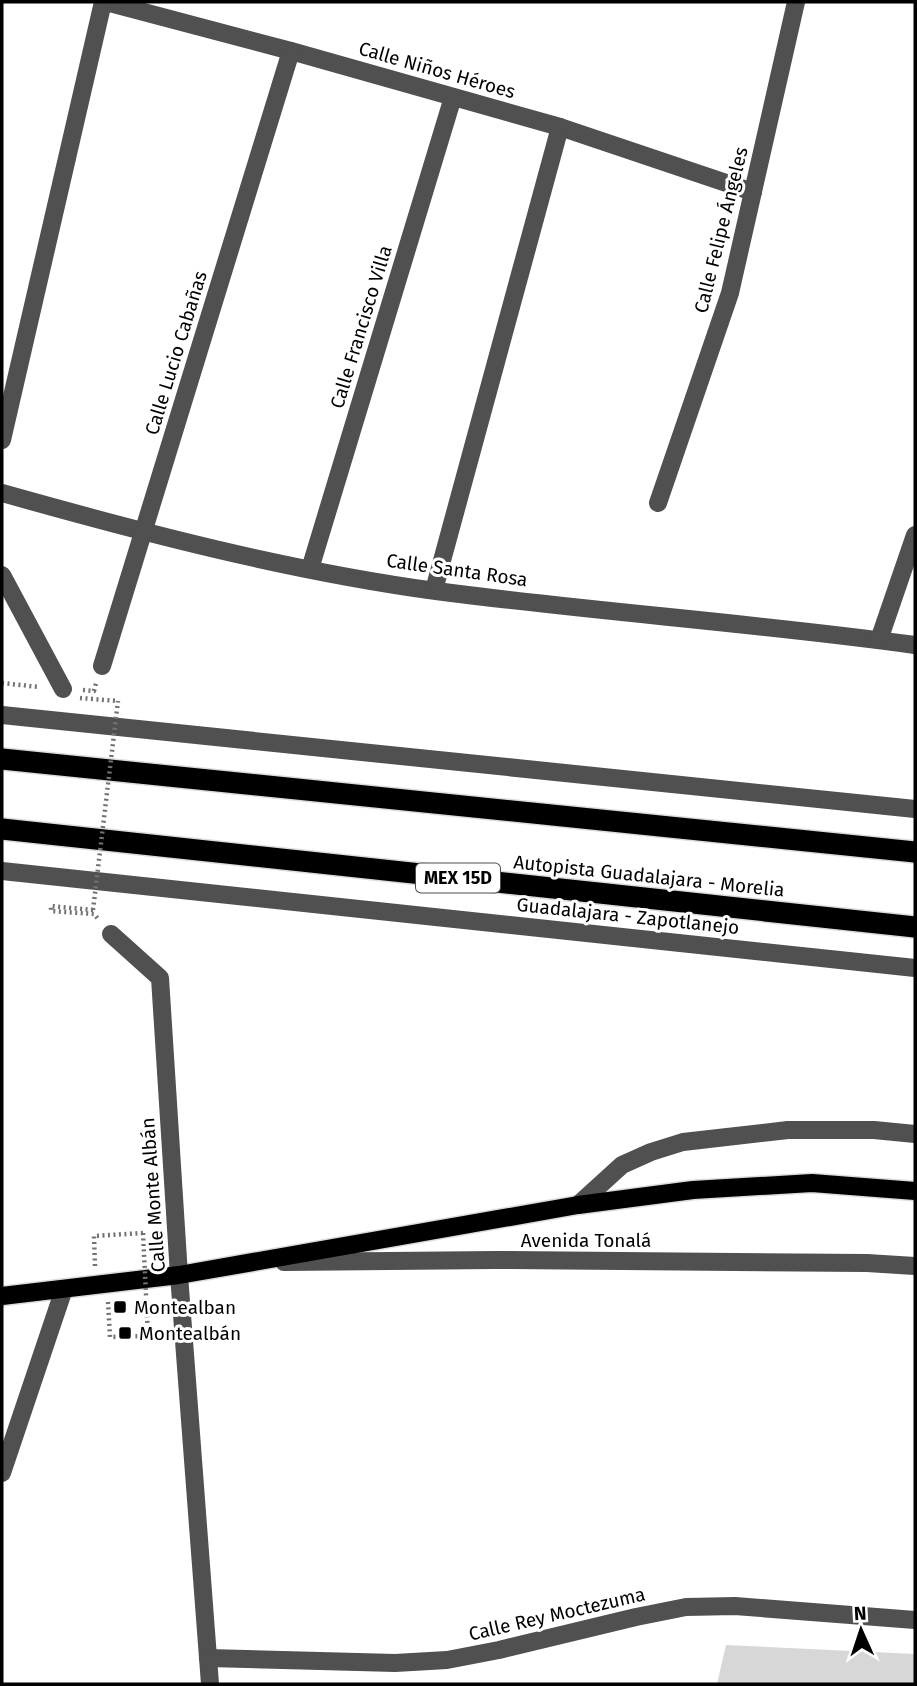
<svg xmlns="http://www.w3.org/2000/svg" width="917" height="1686" font-family="'Fira Sans',sans-serif">
  <style>
    .green { fill: #d7d7d7 }
    .lines { fill: none; stroke-linecap: round; stroke-linejoin: round }
    .major-casing { stroke: #dbdbdb; stroke-width: 21 }
    .highway-casing { stroke: #dbdbdb; stroke-width: 24 }
    .path { stroke: #727272; stroke-width: 4.5; stroke-dasharray: 2 3.5; stroke-linecap: butt }
    .minor { stroke: #505050; stroke-width: 18 }
    .major { stroke: #000; stroke-width: 18 }
    .highway { stroke: #000; stroke-width: 21 }
    .path-bridge { stroke: #727272; stroke-width: 4.5; stroke-dasharray: 2 3.5; stroke-linecap: butt }
    .poi-dot { fill: #000; stroke: #fff; stroke-width: 2.5 }
    .labels { text-anchor: middle; dominant-baseline: central; stroke-width: 6; stroke-linejoin: round; paint-order: stroke }
    .shield { fill: #fff; stroke: #4c4c4c; stroke-width: 2 }
    .shield-label { font-size: 18px; font-weight: bold; fill: #000 }
    .street-label { font-size: 19px; fill: #000; stroke: #fff }
    .poi-label { font-size: 19px; fill: #000; stroke: #fff; text-anchor: start }
  </style>
  <rect width="100%" height="100%" fill="#fff"/>
  <!-- green -->
  <polygon class="green" points="726,1645 915,1654 915,1684 717,1684"/>
  <g class="lines">
    <!-- major casing -->
    <g class="major-casing">
      <polyline id="major" points="2,1296 179,1275 578,1205 693,1190 812,1183 915,1191"/>
    </g>
    <!-- highway casing -->
    <g class="highway-casing">
      <g id="highway">
        <polyline points="2,759 915,852"/>
        <polyline points="2,829 915,927"/>
      </g>
    </g>
    <!-- path -->
    <g class="path">
      <polyline points="2,683 39,687"/>
      <polyline points="83,690 94,691 96,683"/>
      <polyline points="80,698 118,701"/>
      <polyline points="93,910 51,906 51,911 94,914 99,920"/>
      <polyline points="95,1266 94,1236 143,1233"/>
      <polyline points="108,1302 110,1337 148,1336"/>
    </g>
    <!-- minor -->
    <g class="minor">
      <polyline points="106,2 291,51 560,127 753,192"/>
      <polyline points="2,440 103,2"/>
      <path d="M 2,493 C 144,533 289,571 436,591 C 595,612 756,623 915,645"/>
      <polyline points="658,503 730,293 796,2"/>
      <polyline points="310,569 453,97"/>
      <polyline points="2,575 63,689"/>
      <polyline points="434,590 560,127"/>
      <polyline points="879,640 915,535"/>
      <polyline points="102,666 291,51"/>
      <polyline points="2,715 915,809"/>
      <polyline points="2,871 915,968"/>
      <polyline points="111,934 160,978 179,1275 210,1684"/>
      <polyline points="578,1205 622,1165 651,1152 683,1142 788,1130 874,1130 915,1134"/>
      <polyline points="284,1262 495,1260 867,1263 915,1266"/>
      <polyline points="2,1473 64,1289"/>
      <polyline points="208,1658 395,1663 447,1660 499,1650 636,1617 686,1607 735,1606 915,1620"/>
    </g>
    <!-- major -->
    <use href="#major" class="major"/>
    <!-- highway -->
    <use href="#highway" class="highway"/>
    <!-- path-bridge -->
    <g class="path-bridge">
      <polyline points="93,910 118,701"/>
      <polyline points="143,1233 148,1336"/>
    </g>
  </g>
  <!-- markers -->
  <g class="poi-dot">
    <rect x="113" y="1300" width="14" height="14" rx="3.5"/>
    <rect x="118" y="1326" width="14" height="14" rx="3.5"/>
  </g>
  <g class="labels">
    <!-- shield labels -->
    <rect class="shield" x="416" y="863.5" width="84" height="29" rx="5"/>
    <g class="shield-label">
      <text x="458" y="878">MEX 15D</text>
    </g>
    <!-- street labels -->
    <g class="street-label">
      <text transform="translate(437 70) rotate(16)">Calle Niños Héroes</text>
      <text transform="translate(721 230) rotate(-76)">Calle Felipe Ángeles</text>
      <text transform="translate(361 327) rotate(-73)">Calle Francisco Villa</text>
      <text transform="translate(176 353) rotate(-73)">Calle Lucio Cabañas</text>
      <text transform="translate(457 570) rotate(8)">Calle Santa Rosa</text>
      <text transform="translate(649 876) rotate(6)">Autopista Guadalajara - Morelia</text>
      <text transform="translate(628 916) rotate(6)">Guadalajara - Zapotlanejo</text>
      <text transform="translate(153 1195) rotate(-94)">Calle Monte Albán</text>
      <text x="586" y="1240">Avenida Tonalá</text>
      <text transform="translate(557 1614) rotate(-13)">Calle Rey Moctezuma</text>
    </g>
    <!-- poi labels -->
    <g class="poi-label">
      <text x="134" y="1307">Montealban</text>
      <text x="139" y="1333">Montealbán</text>
    </g>
  </g>
  <!-- border -->
  <rect width="917" height="1686" fill="none" stroke="#000000" stroke-width="7"/>
  <!-- north arrow -->
  <g transform="translate(861 1630) rotate(357)" stroke="#ffffff" stroke-width="5" paint-order="stroke">
  <path d="M0-5L12 26L0 18L-12 26Z" fill="#000000"/>
  <text y="-10" font-size="19" font-weight="bold" text-anchor="middle" fill="#000000">N</text>
  </g>
</svg>
